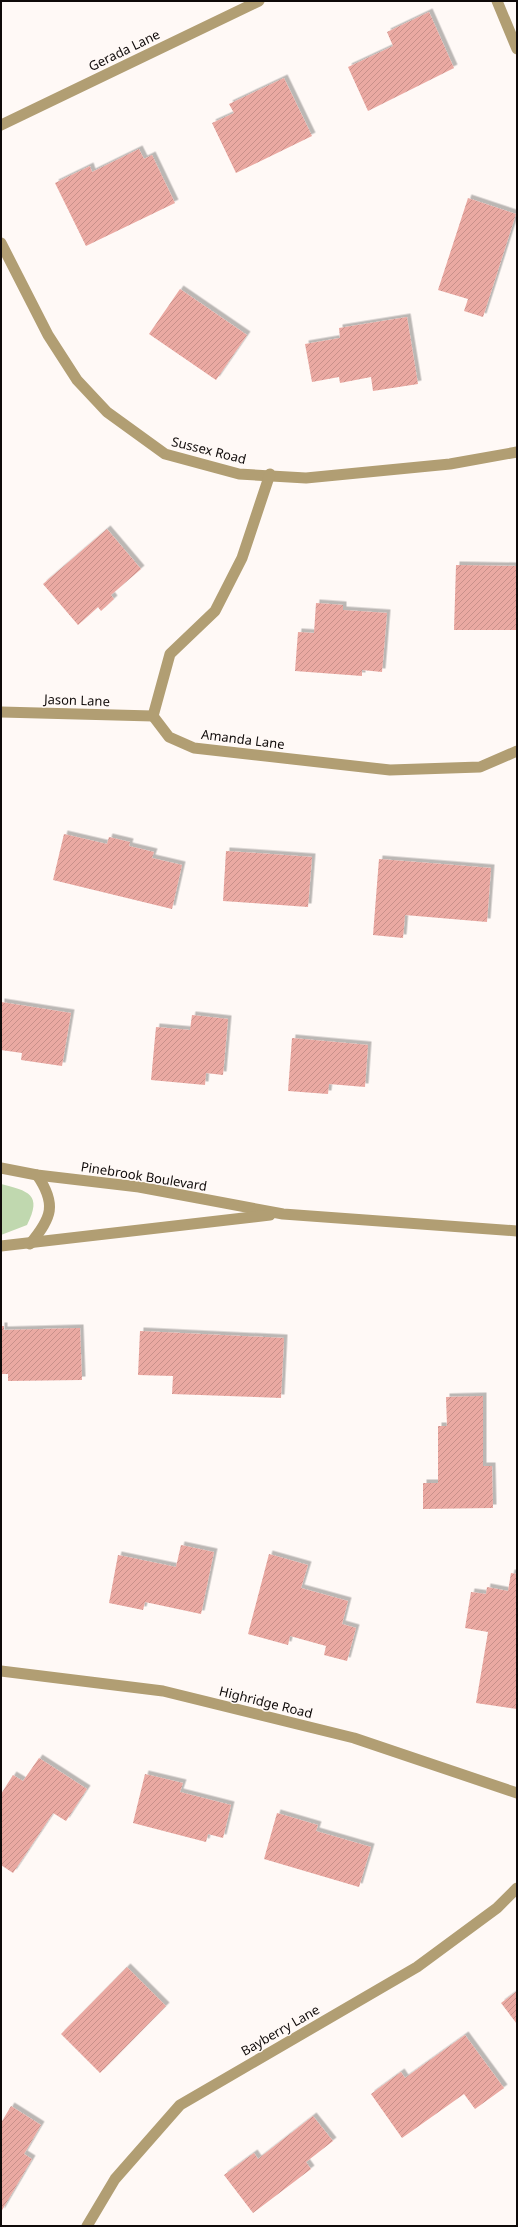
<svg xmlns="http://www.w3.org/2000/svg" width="518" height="2227" font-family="'Noto Sans',sans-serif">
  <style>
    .grass { fill: #c0d8af }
    .building { fill: url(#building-hatch); filter: url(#shadow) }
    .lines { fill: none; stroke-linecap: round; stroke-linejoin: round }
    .service { stroke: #b19e73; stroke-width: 11 }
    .minor { stroke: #b19e73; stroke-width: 11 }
    .tertiary { stroke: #b19e73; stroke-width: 11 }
    .labels { text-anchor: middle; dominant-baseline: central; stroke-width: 3; stroke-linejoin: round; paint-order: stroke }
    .street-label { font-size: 13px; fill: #0f0a09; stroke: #fff9f6 }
  </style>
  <defs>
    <pattern id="building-hatch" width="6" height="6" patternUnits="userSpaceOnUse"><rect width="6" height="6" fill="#eaa9a2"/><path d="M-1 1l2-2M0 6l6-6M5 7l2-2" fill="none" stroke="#c8908a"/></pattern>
    <filter id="shadow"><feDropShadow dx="3.5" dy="-3.5" stdDeviation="0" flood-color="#0004"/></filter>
  </defs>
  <rect width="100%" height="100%" fill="#fff9f6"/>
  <!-- grass -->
  <path class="grass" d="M 1,1184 C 28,1191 43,1194 27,1225 L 1,1235 Z"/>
  <!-- building -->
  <g class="building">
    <polygon points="429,12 454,68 368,111 348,67 393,46 387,32"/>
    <polygon points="284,78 312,136 236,173 212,123 234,113 229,104"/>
    <polygon points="139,149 144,159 152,155 175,203 86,246 55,183 90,166 92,172"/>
    <polygon points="468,198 516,214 483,317 464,311 468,299 438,290"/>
    <polygon points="180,289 247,335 216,380 149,334"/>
    <polygon points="407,317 418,384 373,391 371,377 340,383 339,377 312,382 305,344 340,338 339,328"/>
    <polygon points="107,529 141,569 111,595 114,599 101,611 98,607 78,625 43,584"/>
    <polygon points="456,565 517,566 517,630 454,630"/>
    <polygon points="316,603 343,605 343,610 387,613 382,672 362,670 362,676 295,671 298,632 314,633"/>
    <polygon points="64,834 107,844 109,837 130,842 129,846 154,852 152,858 182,865 172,909 53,880"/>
    <polygon points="226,851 312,857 308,907 223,901"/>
    <polygon points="379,859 491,868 487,922 405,915 403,938 373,935"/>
    <polygon points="1,1002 71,1013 62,1066 21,1060 22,1053 1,1050"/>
    <polygon points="192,1015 228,1019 223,1075 206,1073 205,1085 151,1080 156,1027 190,1030"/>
    <polygon points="292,1038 368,1045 365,1087 329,1084 328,1094 288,1091"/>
    <polygon points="1,1326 4,1326 4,1330 80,1328 82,1380 8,1381 8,1374 1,1374"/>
    <polygon points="140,1331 284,1338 281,1398 172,1394 173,1376 138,1375"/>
    <polygon points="483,1396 483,1466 492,1466 493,1508 423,1509 423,1483 438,1483 438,1426 447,1426 446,1397"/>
    <polygon points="181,1545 214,1552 201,1614 145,1602 143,1610 109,1603 118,1555 176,1567"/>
    <polygon points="269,1554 308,1565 301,1588 348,1601 342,1624 356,1628 347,1661 324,1655 326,1646 290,1636 288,1645 248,1634"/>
    <polygon points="511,1573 517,1574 517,1709 476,1703 488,1632 465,1628 471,1592 486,1594 487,1587 508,1591"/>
    <polygon points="39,1758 87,1789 66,1821 53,1813 13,1873 1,1865 1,1794 13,1775 23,1781"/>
    <polygon points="145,1774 183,1783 180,1792 231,1805 223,1838 208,1834 206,1842 133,1823"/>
    <polygon points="277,1813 318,1825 316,1831 371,1847 359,1887 264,1859"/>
    <polygon points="127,1967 166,2006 100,2073 61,2034"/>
    <polygon points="517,1991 517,2024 501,2003"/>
    <polygon points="465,2035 504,2088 475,2109 464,2094 402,2138 371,2094 401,2072 405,2078"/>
    <polygon points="11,2106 41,2125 24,2154 32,2159 1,2212 1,2123"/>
    <polygon points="313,2116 333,2141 306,2162 311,2169 253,2213 224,2175 254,2153 258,2159"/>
  </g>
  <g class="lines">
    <!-- service -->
    <polyline class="service" points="497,1 517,49"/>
    <!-- minor -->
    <g class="minor">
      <polyline points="1,125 259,1"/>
      <polyline points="1,243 48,335 77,380 107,412 165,454 239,474 306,478 450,464 517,452"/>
      <polyline points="270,474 242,558 215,611 170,654 153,716 169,737 194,748 390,770 480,767 517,751"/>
      <polyline points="1,712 153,716"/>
      <polyline points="1,1671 163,1691 354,1738 517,1793"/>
      <polyline points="87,2226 115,2179 180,2105 417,1967 497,1908 517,1888"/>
    </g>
    <!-- tertiary -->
    <g class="tertiary">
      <polyline points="1,1168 37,1175 139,1187 283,1214 517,1231"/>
      <path d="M 30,1244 C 52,1218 57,1204 37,1175"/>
      <polyline points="1,1246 270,1215"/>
    </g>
  </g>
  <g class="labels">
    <!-- street labels -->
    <g class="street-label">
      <text transform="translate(124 50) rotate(-26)">Gerada Lane</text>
      <text transform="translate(209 450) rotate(14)">Sussex Road</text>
      <text transform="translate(77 700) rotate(2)">Jason Lane</text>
      <text transform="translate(243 739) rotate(7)">Amanda Lane</text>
      <text transform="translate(144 1176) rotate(9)">Pinebrook Boulevard</text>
      <text transform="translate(266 1702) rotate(14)">Highridge Road</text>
      <text transform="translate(280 2030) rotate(-30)">Bayberry Lane</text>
    </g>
  </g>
  <!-- border -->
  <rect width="518" height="2227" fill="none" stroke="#0f0a09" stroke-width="4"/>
</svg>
